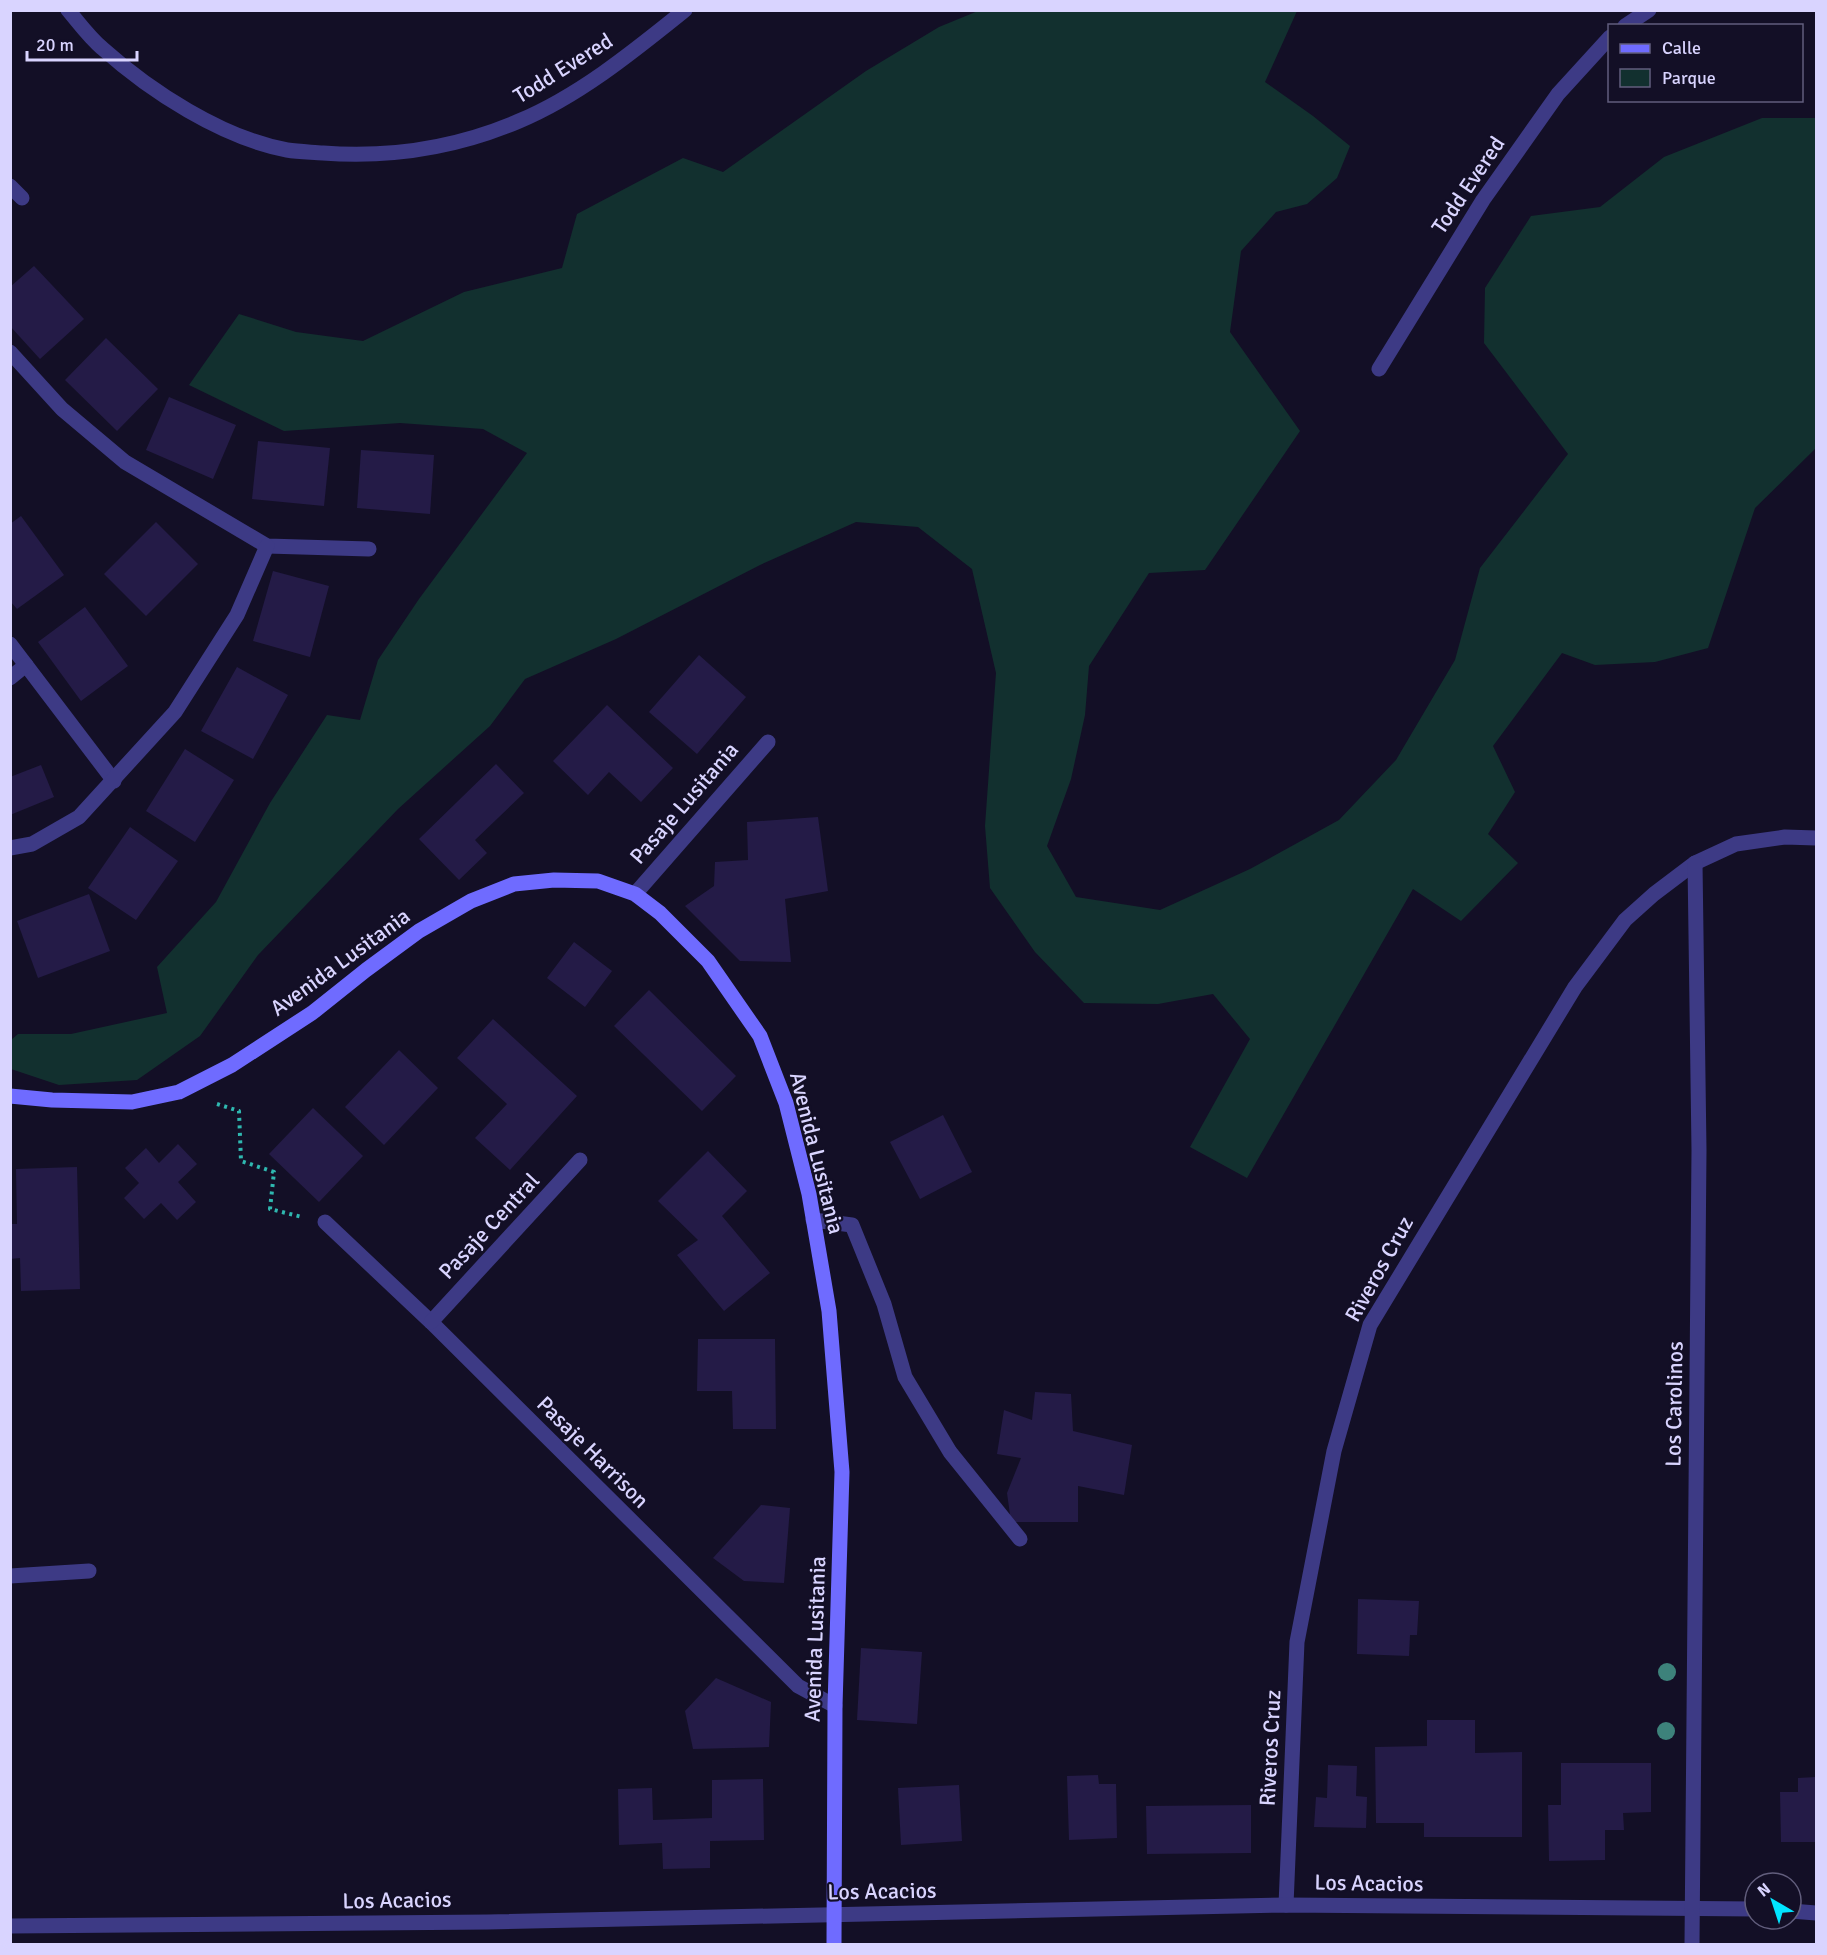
<svg xmlns="http://www.w3.org/2000/svg" width="1827" height="1955" font-family="Signika,sans-serif">
  <style>
    .green { fill: #12302f }
    .building { fill: #241b47 }
    .lines { fill: none; stroke-linecap: round; stroke-linejoin: round }
    .path { stroke: #2fb8b0; stroke-width: 4; stroke-dasharray: 3 4.5; stroke-linecap: butt }
    .lane { stroke: #3d3a85; stroke-width: 15 }
    .street { stroke: #3d3a85; stroke-width: 15 }
    .secondary { stroke: #6f6bff; stroke-width: 15 }
    .tree { fill: #3d827b }
    .labels { text-anchor: middle; dominant-baseline: central; stroke-width: 4.5; stroke-linejoin: round; paint-order: stroke }
    .street-label { font-size: 22px; fill: #d9d4ff; stroke: #130f26 }
  </style>
  <rect width="100%" height="100%" fill="#130f26"/>
  <!-- green -->
  <polygon class="green" points="978,11 1297,11 1265,82 1313,116 1350,146 1337,178 1307,204 1276,212 1241,251 1230,332 1300,431 1205,570 1149,573 1089,666 1085,715 1071,779 1047,846 1076,897 1160,910 1250,869 1339,820 1396,760 1455,660 1480,568 1568,454 1484,343 1485,288 1531,216 1600,207 1664,157 1762,118 1816,118 1816,448 1755,508 1708,648 1655,662 1595,665 1562,653 1493,746 1515,792 1488,834 1518,863 1461,921 1413,889 1247,1178 1190,1147 1250,1039 1213,994 1158,1004 1084,1003 1035,952 990,888 985,826 996,673 972,569 918,527 856,522 760,565 616,639 525,679 490,726 398,809 258,955 200,1036 137,1080 59,1085 11,1069 11,1040 18,1034 71,1034 167,1013 157,967 216,902 270,803 327,715 360,720 378,660 419,599 527,453 483,429 400,423 284,431 189,385 239,314 296,332 363,341 464,292 562,268 577,214 683,158 723,172 866,71 939,27"/>
  <!-- building -->
  <g class="building">
    <polygon points="34,266 84,319 40,359 10,326 10,287"/>
    <polygon points="106,338 158,389 117,431 65,380"/>
    <polygon points="169,397 236,425 213,479 146,450"/>
    <polygon points="258,441 330,448 324,506 252,499"/>
    <polygon points="361,450 434,455 430,514 357,508"/>
    <polygon points="21,516 64,575 17,609 10,601 10,524"/>
    <polygon points="156,522 198,564 146,616 104,574"/>
    <polygon points="273,571 329,586 310,657 253,641"/>
    <polygon points="85,607 128,666 81,701 38,642"/>
    <polygon points="699,655 746,697 697,754 649,712"/>
    <polygon points="237,667 288,695 253,759 201,731"/>
    <polygon points="607,705 673,768 641,802 609,772 588,795 553,761"/>
    <polygon points="185,749 234,780 195,842 146,811"/>
    <polygon points="496,764 524,793 475,840 487,853 459,880 419,839"/>
    <polygon points="41,765 54,797 10,815 10,777"/>
    <polygon points="818,817 828,891 785,899 791,962 740,961 685,906 714,886 715,862 748,860 747,822"/>
    <polygon points="130,827 178,861 136,920 88,888"/>
    <polygon points="89,894 110,951 38,978 17,921"/>
    <polygon points="574,942 612,971 585,1007 547,978"/>
    <polygon points="649,990 736,1076 702,1111 614,1026"/>
    <polygon points="493,1019 577,1096 510,1170 475,1138 507,1104 457,1058"/>
    <polygon points="399,1050 438,1088 384,1145 345,1107"/>
    <polygon points="313,1108 363,1156 319,1202 269,1154"/>
    <polygon points="943,1115 972,1172 920,1199 890,1142"/>
    <polygon points="178,1144 197,1164 178,1182 196,1202 177,1220 161,1203 144,1219 124,1198 139,1183 125,1168 146,1148 159,1163"/>
    <polygon points="708,1151 747,1191 722,1216 770,1273 724,1311 677,1255 698,1240 658,1201"/>
    <polygon points="77,1167 80,1289 21,1291 20,1258 10,1259 10,1224 17,1224 16,1169"/>
    <polygon points="698,1339 775,1339 776,1429 733,1429 732,1391 697,1391"/>
    <polygon points="1035,1392 1071,1394 1073,1431 1132,1445 1124,1495 1078,1486 1078,1522 1011,1522 1007,1493 1021,1458 997,1454 1004,1410 1032,1420"/>
    <polygon points="761,1505 790,1508 784,1583 744,1581 713,1558"/>
    <polygon points="1358,1599 1419,1601 1417,1635 1410,1635 1409,1656 1357,1654"/>
    <polygon points="861,1648 922,1652 917,1724 857,1720"/>
    <polygon points="716,1678 771,1702 769,1747 693,1749 685,1711"/>
    <polygon points="1427,1720 1475,1720 1475,1753 1522,1752 1522,1837 1424,1837 1424,1823 1376,1823 1375,1747 1427,1746"/>
    <polygon points="1561,1763 1651,1763 1651,1812 1623,1813 1624,1830 1605,1830 1605,1860 1549,1861 1548,1805 1561,1805"/>
    <polygon points="1328,1765 1357,1766 1356,1796 1367,1797 1366,1828 1314,1827 1316,1797 1327,1798"/>
    <polygon points="1098,1775 1099,1784 1116,1784 1117,1838 1069,1840 1067,1776"/>
    <polygon points="1816,1777 1816,1842 1781,1842 1780,1792 1798,1792 1798,1778"/>
    <polygon points="763,1779 764,1840 710,1841 710,1868 663,1869 662,1843 619,1845 618,1789 652,1788 653,1820 712,1818 712,1780"/>
    <polygon points="959,1785 962,1841 901,1845 898,1788"/>
    <polygon points="1251,1805 1251,1853 1147,1854 1146,1806"/>
  </g>
  <g class="lines">
    <!-- path -->
    <polyline class="path" points="217,1104 239,1111 241,1161 274,1172 270,1209 302,1217"/>
    <!-- lane -->
    <polyline class="lane" points="813,1220 852,1225 884,1304 905,1377 950,1452 1020,1539"/>
    <!-- street -->
    <g class="street">
      <path d="M 68,10 C 79,23 89,37 102,48 C 150,91 222,138 287,150 C 299,152 312,152 323,153 C 391,158 456,148 519,121 C 579,96 634,51 685,10"/>
      <polyline points="1625,26 1649,10"/>
      <polyline points="10,186 22,198"/>
      <polyline points="10,352 62,409 125,462 267,546 369,549"/>
      <polyline points="1379,369 1483,200 1558,94 1610,37"/>
      <polyline points="10,644 114,781"/>
      <polyline points="10,678 26,665"/>
      <polyline points="10,848 32,844 79,817 175,712 237,615 267,546"/>
      <polyline points="635,894 768,742"/>
      <polyline points="325,1222 431,1322 798,1686 835,1706"/>
      <polyline points="431,1322 580,1160"/>
      <polyline points="10,1576 89,1571"/>
      <polyline points="1286,1905 1297,1642 1334,1451 1370,1325 1575,987 1625,920 1654,894 1695,863 1736,844 1785,837 1816,838"/>
      <polyline points="1791,1911 1816,1913"/>
      <polyline points="10,1926 488,1922 1286,1905 1755,1909"/>
      <polyline points="1692,1944 1699,1150 1695,863"/>
    </g>
    <!-- secondary -->
    <polyline class="secondary" points="10,1096 52,1100 132,1102 179,1092 232,1065 312,1013 366,970 419,931 471,901 514,884 554,880 598,881 635,894 660,913 708,961 760,1036 786,1103 809,1194 829,1311 842,1472 835,1706 834,1944"/>
  </g>
  <!-- trees -->
  <g class="tree">
    <circle cx="1667" cy="1672" r="9"/>
    <circle cx="1666" cy="1731" r="9"/>
  </g>
  <g class="labels">
    <!-- street labels -->
    <g class="street-label">
      <text transform="translate(563 68) rotate(-32)">Todd Evered</text>
      <text transform="translate(1468 185) rotate(-56)">Todd Evered</text>
      <text transform="translate(684 803) rotate(-49)">Pasaje Lusitania</text>
      <text transform="translate(340 962) rotate(-36)">Avenida Lusitania</text>
      <text transform="translate(817 1153) rotate(76)">Avenida Lusitania</text>
      <text transform="translate(489 1226) rotate(-47)">Pasaje Central</text>
      <text transform="translate(1379 1269) rotate(-61)">Riveros Cruz</text>
      <text transform="translate(1674 1404) rotate(-89)">Los Carolinos</text>
      <text transform="translate(593 1452) rotate(45)">Pasaje Harrison</text>
      <text transform="translate(815 1639) rotate(-88)">Avenida Lusitania</text>
      <text transform="translate(1270 1748) rotate(-87)">Riveros Cruz</text>
      <text transform="translate(1369 1883) rotate(1)">Los Acacios</text>
      <text transform="translate(882 1891) rotate(-1)">Los Acacios</text>
      <text transform="translate(397 1900) rotate(-1)">Los Acacios</text>
    </g>
  </g>
  <!-- border -->
  <rect width="1827" height="1955" fill="none" stroke="#d9d4ff" stroke-width="24"/>
  <!-- legend -->
  <rect x="1608" y="24" width="195" height="78" fill="#130f26" stroke="#625e7d" stroke-width="1.5"/>
  <rect x="1620" y="44" width="30" height="9" fill="#6f6bff" stroke="#625e7d" stroke-width="1.5"/>
  <text x="1662" y="54" font-size="18" fill="#d9d4ff">Calle</text>
  <rect x="1620" y="69" width="30" height="18" fill="#12302f" stroke="#625e7d" stroke-width="1.5"/>
  <text x="1662" y="84" font-size="18" fill="#d9d4ff">Parque</text>
  <!-- north arrow -->
  <g transform="translate(1773 1901) rotate(321)"><circle r="28" fill="#130f26" stroke="#625e7d" stroke-width="1.5"/>
  <path d="M0-4.5L10 22L0 15L-10 22Z" fill="#00e5ff"/>
  <text y="-9" font-size="16" font-weight="bold" text-anchor="middle" fill="#d9d4ff">N</text>
  </g>
  <!-- scale -->
  <path d="M27 51v9h110v-9" fill="none" stroke="#d9d4ff" stroke-width="3"/>
  <text x="36" y="51" font-size="18" fill="#d9d4ff" stroke="#130f26" stroke-width="4.5" paint-order="stroke">20 m</text>
</svg>
